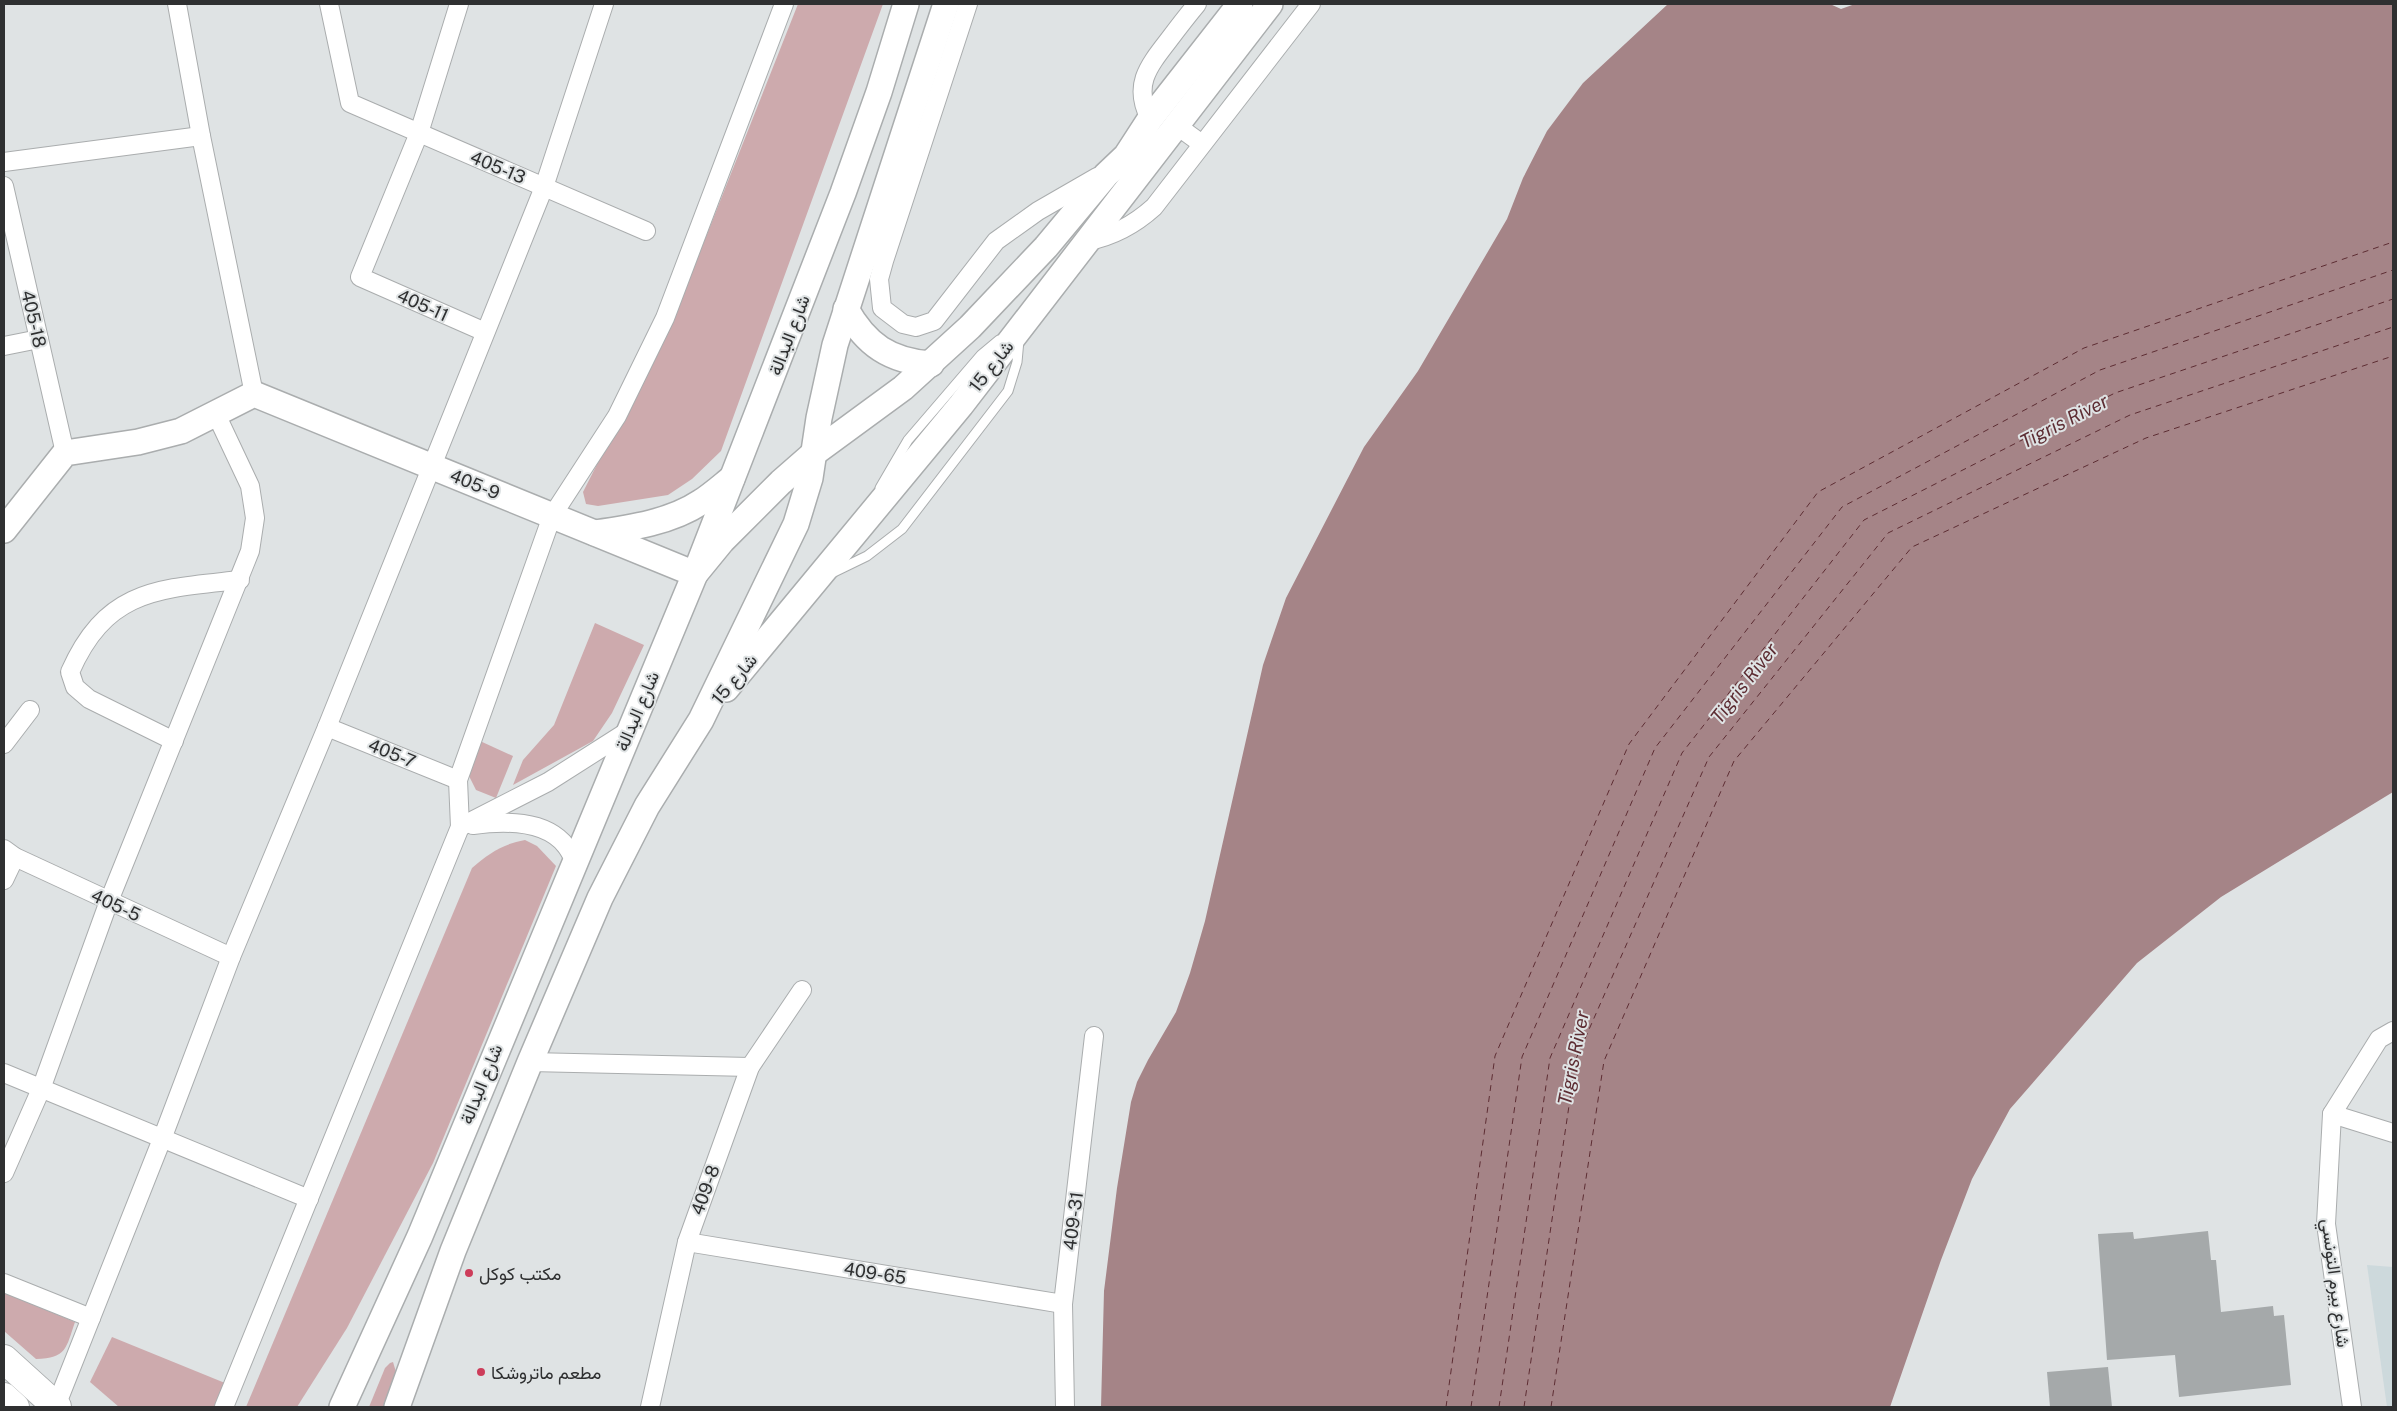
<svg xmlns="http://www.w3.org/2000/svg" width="2397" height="1411" font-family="'Public Sans',Vazirmatn,sans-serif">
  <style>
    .built { fill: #cdd9dc }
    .green { fill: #cdaaad }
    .water { fill: #a58487 }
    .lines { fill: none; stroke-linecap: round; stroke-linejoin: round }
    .ferry { stroke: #5d2d33; stroke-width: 1; stroke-dasharray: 6 5; stroke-linecap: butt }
    .building { fill: #a5a9aa }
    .lane-casing { stroke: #aaadae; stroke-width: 11 }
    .street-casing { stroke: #aaadae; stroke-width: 20 }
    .secondary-casing { stroke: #aaadae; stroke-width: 28 }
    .primary-casing { stroke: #aaadae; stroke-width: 30 }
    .lane { stroke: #fff; stroke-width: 9 }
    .street { stroke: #fff; stroke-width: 18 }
    .secondary { stroke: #fff; stroke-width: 25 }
    .primary { stroke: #fff; stroke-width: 28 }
    .poi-dot { fill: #cd3d5a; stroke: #dfe3e4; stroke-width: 2 }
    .labels { text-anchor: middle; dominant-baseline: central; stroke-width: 4; stroke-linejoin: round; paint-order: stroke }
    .street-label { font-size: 18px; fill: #2f3031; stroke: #dfe3e4 }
    .poi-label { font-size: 18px; fill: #2f3031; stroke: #dfe3e4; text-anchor: start }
    .water-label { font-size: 19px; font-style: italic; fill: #5d2d33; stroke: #dfe3e4 }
  </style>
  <rect width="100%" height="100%" fill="#dfe3e4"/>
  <!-- built -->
  <polygon class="built" points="2367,1265 2393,1267 2393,1407 2387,1407"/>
  <!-- green -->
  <g class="green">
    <polygon points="798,4 883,4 721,451 692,479 668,495 598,506 586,504 583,492 683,295"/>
    <polygon points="595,623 644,645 612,713 593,741 513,785 523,760 554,725"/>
    <polygon points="480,741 513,756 496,798 476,790 468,774"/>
    <path d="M 525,840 L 537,846 L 556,866 L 433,1163 L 347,1328 L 297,1407 L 246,1407 L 472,868 C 489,853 503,844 525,840 Z"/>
    <path d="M 4,1292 L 75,1322 C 66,1348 67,1358 36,1359 L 4,1331 Z"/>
    <polygon points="112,1337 225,1383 214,1407 119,1407 90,1382"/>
    <polygon points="393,1362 396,1372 383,1407 369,1407 385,1368 390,1363"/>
  </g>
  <!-- water -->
  <polygon class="water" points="1668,4 1830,4 1841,9 1855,4 2393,4 2393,792 2221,897 2137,963 2010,1109 1972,1179 1941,1260 1890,1407 1101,1407 1104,1291 1117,1188 1131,1102 1137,1082 1148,1060 1176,1012 1190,973 1205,921 1263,665 1286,598 1364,447 1418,371 1507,219 1523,178 1547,131 1583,83"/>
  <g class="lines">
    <!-- ferry -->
    <g class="ferry">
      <polyline points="1446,1407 1495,1056 1629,744 1818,492 2084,348 2393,242"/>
      <polyline points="1471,1407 1522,1057 1655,748 1842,507 2100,370 2393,270"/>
      <polyline points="1499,1407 1550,1058 1682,753 1864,520 2115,393 2393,299"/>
      <polyline points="1524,1407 1576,1059 1709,757 1888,533 2130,415 2393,327"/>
      <polyline points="1551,1407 1604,1061 1734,761 1912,547 2146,438 2393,356"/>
    </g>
  </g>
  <!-- building -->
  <g class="building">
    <polygon points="2208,1231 2211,1260 2216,1260 2221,1312 2273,1306 2274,1316 2284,1315 2291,1385 2179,1397 2175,1355 2107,1360 2098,1234 2133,1232 2134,1239"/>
    <polygon points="2108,1367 2112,1407 2050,1407 2047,1372"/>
  </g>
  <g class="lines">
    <!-- lane casing -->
    <g class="lane-casing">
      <g id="lane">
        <polyline points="880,488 908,440 981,355 999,340"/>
        <polyline points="832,573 867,556 902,529 1008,391 1017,362 1019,340"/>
      </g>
    </g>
    <!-- street casing -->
    <g class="street-casing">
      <g id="street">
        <polyline points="177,4 201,136 254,394"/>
        <polyline points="329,4 350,103 646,231"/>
        <polyline points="459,4 419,133 360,277 485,332"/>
        <polyline points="968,4 884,261 879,279 882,308 903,324 916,327 934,321 996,241 1038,211 1097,177"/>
        <path d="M 1150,119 C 1133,86 1147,68 1168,41 C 1177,29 1187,16 1197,4"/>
        <polyline points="1176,125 1202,144"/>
        <polyline points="4,162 201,136"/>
        <polyline points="4,186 65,453"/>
        <path d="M 1088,241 C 1114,236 1134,225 1154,207 L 1311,4"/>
        <polyline points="4,346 39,339"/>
        <polyline points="327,727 458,780"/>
        <path d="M 174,741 L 89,699 L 75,687 L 70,672 C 107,588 159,589 240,580"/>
        <polyline points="4,744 30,710"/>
        <path d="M 473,825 C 503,821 545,819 566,846 C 570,851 573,858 576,863"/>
        <polyline points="460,827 548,782 628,731"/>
        <polyline points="4,849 15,857 231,957"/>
        <polyline points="4,880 15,857"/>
        <polyline points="530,1062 750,1067"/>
        <polyline points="4,1073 309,1199"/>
        <polyline points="2332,1114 2393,1133"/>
        <polyline points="4,1173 41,1089 109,901 250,551 255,518 250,486 216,414"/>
        <polyline points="687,1242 1063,1304"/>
        <polyline points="4,1283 91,1318"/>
        <polyline points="56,1406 162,1139 231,957 327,727 544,187 604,4"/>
        <polyline points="224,1407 460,827 458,780 552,516 617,416 665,318 784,4"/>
        <polyline points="650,1407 687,1242 750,1067 802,990"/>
        <polyline points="1065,1407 1063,1304 1094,1036"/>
        <polyline points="2352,1407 2326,1224 2332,1114 2379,1039 2393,1031"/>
      </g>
    </g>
    <!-- secondary casing -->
    <g class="secondary-casing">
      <g id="secondary">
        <path d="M 846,309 C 866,345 890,361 931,364"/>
        <polyline points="4,530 65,453 138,442 181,431 254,394 695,574 722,541 781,482 813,454 903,388 970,327 1046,247 1106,175 1126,156 1150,119 1240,4"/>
        <path d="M 595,533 C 631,528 671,522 701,502 C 712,495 722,486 732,478"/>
        <polyline points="726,689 961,405 1270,4"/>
        <polyline points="342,1407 420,1236 695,574 843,193 879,92 906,4"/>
        <polyline points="397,1407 453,1251 530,1062 600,898 647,806 701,720 796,524 810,478 819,418 835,345 946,4"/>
      </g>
    </g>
    <!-- primary casing -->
    <g class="primary-casing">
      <g id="primary">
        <polyline points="4,1359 57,1407"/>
        <polyline points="4,1397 15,1407"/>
      </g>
    </g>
    <!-- lane -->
    <use href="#lane" class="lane"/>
    <!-- street -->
    <use href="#street" class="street"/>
    <!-- secondary -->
    <use href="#secondary" class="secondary"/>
    <!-- primary -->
    <use href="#primary" class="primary"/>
  </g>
  <!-- markers -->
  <g class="poi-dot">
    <circle cx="469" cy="1273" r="5"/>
    <circle cx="481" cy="1372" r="5"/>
  </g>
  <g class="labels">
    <!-- street labels -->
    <g class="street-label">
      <text transform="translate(498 167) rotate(23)">405-13</text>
      <text transform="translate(423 305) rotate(24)">405-11</text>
      <text transform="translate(34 319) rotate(77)">405-18</text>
      <text transform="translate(789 335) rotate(-69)">شارع البدالة</text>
      <text transform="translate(991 366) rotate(-52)">شارع 15</text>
      <text transform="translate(475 484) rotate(22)">405-9</text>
      <text transform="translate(734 679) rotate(-50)">شارع 15</text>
      <text transform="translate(637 711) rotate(-67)">شارع البدالة</text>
      <text transform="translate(392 753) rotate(22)">405-7</text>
      <text transform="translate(116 905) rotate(25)">405-5</text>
      <text transform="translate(481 1084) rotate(-68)">شارع البدالة</text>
      <text transform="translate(705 1190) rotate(-70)">409-8</text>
      <text transform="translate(1073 1221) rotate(-83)">409-31</text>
      <text transform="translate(875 1273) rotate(9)">409-65</text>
      <text transform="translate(2336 1283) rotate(83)">شارع بيرم التونسي</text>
    </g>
    <!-- poi labels -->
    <g class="poi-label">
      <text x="479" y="1273">مكتب كوكل</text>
      <text x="491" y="1372">مطعم ماتروشكا</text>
    </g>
    <!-- water labels -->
    <g class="water-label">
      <text transform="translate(2064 421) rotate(-27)">Tigris River</text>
      <text transform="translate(1744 683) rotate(-52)">Tigris River</text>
      <text transform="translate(1573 1058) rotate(-79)">Tigris River</text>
    </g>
  </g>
  <!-- border -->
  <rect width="2397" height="1411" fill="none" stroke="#2f3031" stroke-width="10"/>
</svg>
